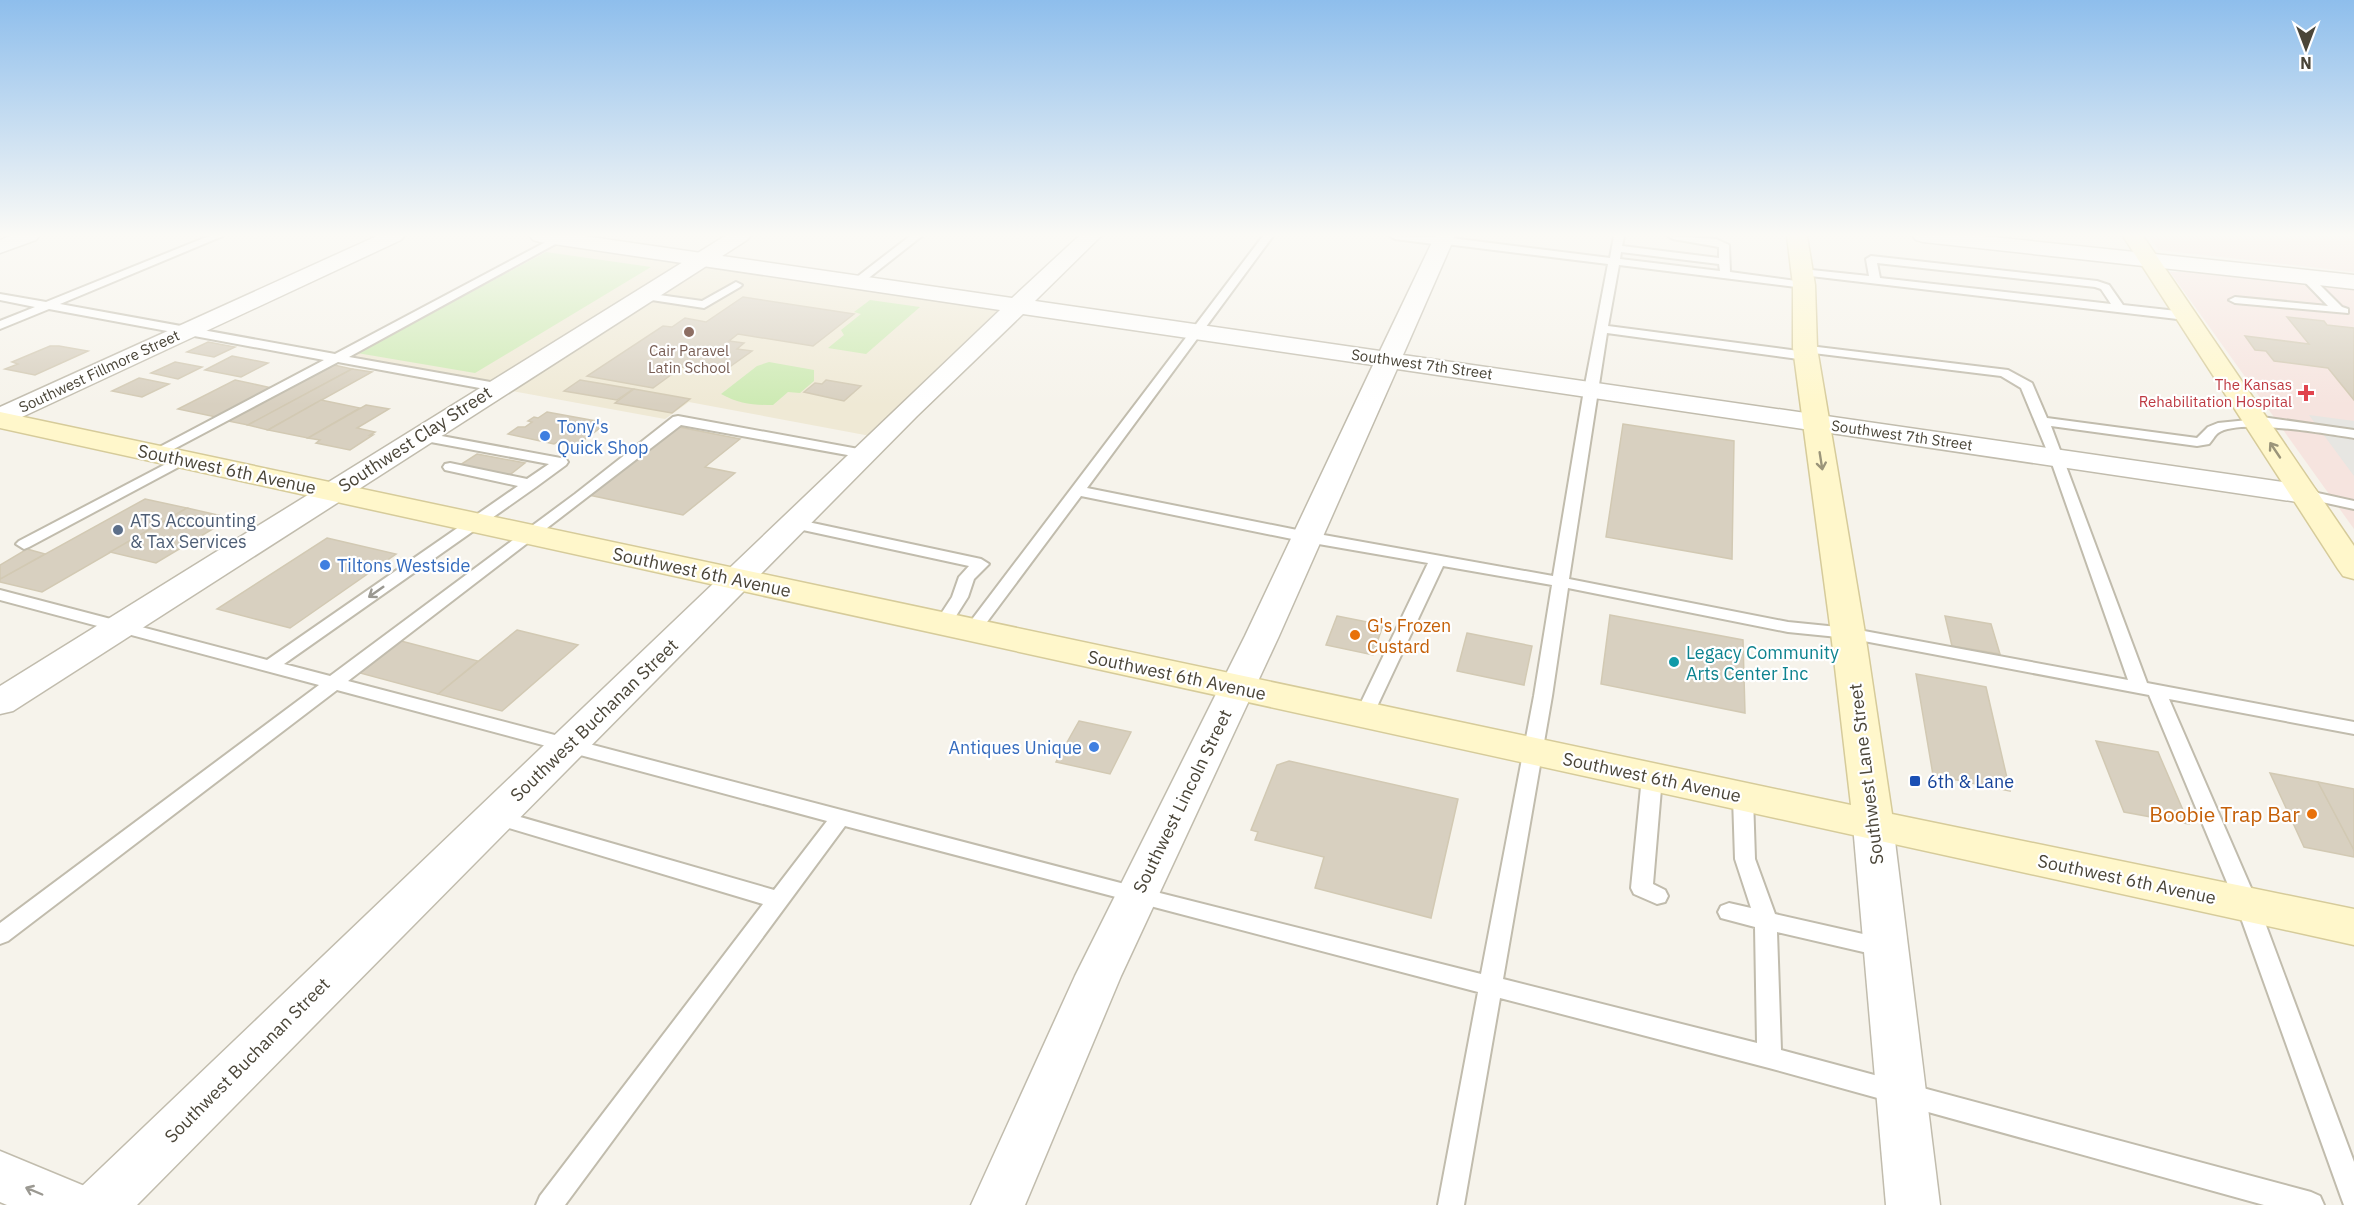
<svg xmlns="http://www.w3.org/2000/svg" width="2354" height="1205" font-family="'IBM Plex Sans',sans-serif">
  <style>
    .education { fill: #efe9d5 }
    .medical { fill: #f6e4df }
    .green { fill: #cdeab3 }
    .parking { fill: #e7e6e2 }
    .building { fill: #d8d0c0; stroke: #d2c9b3; stroke-width: 1.5 }
    .lines { fill: none; stroke-linecap: round; stroke-linejoin: round }
    .service-casing { stroke: #c1bcad; stroke-width: 4 }
    .minor-casing { stroke: #c1bcad; stroke-width: 3 }
    .tertiary-casing { stroke: #c1bcad; stroke-width: 3 }
    .secondary-casing { stroke: #d6cb9a; stroke-width: 3 }
    .service { fill: #fff; fill-rule: evenodd }
    .minor { fill: #fff; fill-rule: evenodd }
    .tertiary { fill: #fff; fill-rule: evenodd }
    .secondary { fill: #fff7cb; fill-rule: evenodd }
    .oneway { stroke: #9b957a }
    .oneway2 { stroke: #9b9992 }
    .education-dot { fill: #8d6e63; stroke: #fff; stroke-width: 2 }
    .health-dot { fill: #e0444e; stroke: #fff; stroke-width: 2 }
    .shop-dot { fill: #3f7fe0; stroke: #fff; stroke-width: 2 }
    .service-dot { fill: #5c6f8a; stroke: #fff; stroke-width: 2 }
    .food-dot { fill: #e8710a; stroke: #fff; stroke-width: 2 }
    .culture-dot { fill: #0f9aa8; stroke: #fff; stroke-width: 2 }
    .transit-dot { fill: #1a4fb4; stroke: #fff; stroke-width: 2 }
    .labels { text-anchor: middle; dominant-baseline: central; stroke-width: 4.5; stroke-linejoin: round; paint-order: stroke }
    .far-education-label { font-size: 15px; fill: #785e54; stroke: #fff }
    .far-street-label { font-size: 15px; fill: #4a4538; stroke: #fff }
    .far-health-label { font-size: 15px; fill: #be3a42; stroke: #fff; text-anchor: end }
    .shop-label { font-size: 18px; fill: #366cbe; stroke: #fff; text-anchor: start }
    .street-label { font-size: 18px; fill: #4a4538; stroke: #fff }
    .service-label { font-size: 18px; fill: #4e5e75; stroke: #fff; text-anchor: start }
    .food-label { font-size: 18px; fill: #c56008; stroke: #fff; text-anchor: start }
    .culture-label { font-size: 18px; fill: #0d838f; stroke: #fff; text-anchor: start }
    .transit-label { font-size: 18px; fill: #164399; stroke: #fff; text-anchor: start }
    .near-food-label { font-size: 21px; fill: #c56008; stroke: #fff; text-anchor: end }
  </style>
  <rect width="100%" height="100%" fill="#f6f3eb"/>
  <!-- education -->
  <polygon class="education" points="560,239 1017,306 881,438 689,402 665,419 338,359"/>
  <!-- medical -->
  <g class="medical">
    <polygon points="2149,236 2354,236 2354,272 2158,250"/>
    <polygon points="2170,272 2194,272 2354,289 2354,529"/>
  </g>
  <!-- green -->
  <g class="green">
    <polygon points="546,252 651,267 475,373 357,353"/>
    <polygon points="870,300 920,307 866,354 828,348 844,335 841,330 861,314 854,312"/>
    <path d="M 769,362 L 814,370 L 814,381 L 800,393 L 788,392 L 773,405 C 753,405 739,404 721,394 L 757,366 Z"/>
  </g>
  <!-- parking -->
  <polygon class="parking" points="2309,415 2354,421 2354,476"/>
  <!-- building -->
  <g class="building">
    <polygon points="743,297 854,314 813,346 738,334 729,341 744,343 737,349 752,351 721,373 682,367 653,388 587,376 663,326 672,327 685,318 706,322"/>
    <polygon points="2287,317 2324,321 2327,325 2354,328 2354,400 2328,368 2274,361 2266,351 2255,350 2245,336 2309,344"/>
    <polygon points="208,342 235,347 214,357 187,352"/>
    <polygon points="50,346 59,346 88,351 35,375 5,369 18,364 12,362"/>
    <polygon points="232,356 268,363 241,377 205,370"/>
    <polygon points="175,362 202,367 178,379 151,373"/>
    <polygon points="334,365 352,369 248,425 228,421"/>
    <polygon points="352,369 372,372 268,430 248,425"/>
    <polygon points="139,378 169,384 142,397 112,391"/>
    <polygon points="235,380 272,388 216,417 178,409"/>
    <polygon points="580,380 633,389 617,400 564,391"/>
    <polygon points="826,380 861,386 844,401 804,392 815,383 822,384"/>
    <polygon points="634,389 690,399 672,413 615,403"/>
    <polygon points="321,400 360,408 308,438 268,430"/>
    <polygon points="366,405 389,409 357,428 375,432 370,435 373,435 350,450 316,443 320,440 308,438"/>
    <polygon points="547,412 607,423 577,445 559,441 554,444 508,434 518,427 525,427 532,422 528,421 534,417 538,418"/>
    <polygon points="1623,424 1734,441 1732,559 1606,537"/>
    <polygon points="679,427 740,439 705,467 735,473 683,515 589,495"/>
    <polygon points="477,454 525,463 507,477 457,467"/>
    <polygon points="145,499 187,508 42,592 0,582 0,579"/>
    <polygon points="187,508 231,518 156,563 110,552"/>
    <polygon points="327,538 396,554 290,628 217,609"/>
    <polygon points="27,549 45,554 0,579 0,565"/>
    <polygon points="1610,615 1743,640 1745,713 1601,684"/>
    <polygon points="1337,616 1383,625 1373,655 1326,645"/>
    <polygon points="1945,616 1991,624 2000,654 1952,646"/>
    <polygon points="517,630 578,645 502,711 438,694"/>
    <polygon points="1467,633 1532,646 1524,685 1457,671"/>
    <polygon points="401,641 478,661 438,694 360,673"/>
    <polygon points="1916,674 1986,687 2010,791 1933,775"/>
    <polygon points="1079,721 1131,732 1110,774 1056,762"/>
    <polygon points="2096,741 2158,752 2189,824 2124,812"/>
    <polygon points="1289,761 1458,799 1431,918 1315,888 1324,857 1255,840 1258,832 1251,830 1277,765"/>
    <polygon points="2270,773 2318,782 2354,850 2354,857 2304,847"/>
    <polygon points="2318,782 2354,789 2354,850"/>
  </g>
  <g class="lines">
    <!-- service casing -->
    <g class="service-casing">
      <g id="service">
        <polygon points="209,236 223,236 60,304 335,354 557,236 570,236 349,357 496,383 502,387 501,390 496,391 338,362 157,458 150,454 152,451 324,360 49,309 0,329 0,321 35,307 0,300 0,294 46,302"/>
        <polygon points="910,236 922,236 861,284 853,284 853,280"/>
        <path d="M 1263,236 L 1273,236 L 1087,488 L 1307,532 L 1553,576 L 1584,390 L 1608,264 L 1446,244 L 1442,245 L 1395,239 L 1390,236 L 1443,237 L 1610,258 L 1614,236 L 1624,236 L 1622,246 L 1719,258 L 1719,247 L 1673,239 L 1668,236 L 1716,239 L 1729,245 L 1730,272 L 1804,282 L 1810,285 L 1804,288 L 1619,265 L 1608,326 L 1806,352 L 1812,356 L 1806,360 L 1607,333 L 1569,579 L 1788,622 L 1848,628 L 2128,680 L 2050,458 L 2021,388 L 2001,376 L 1805,352 L 1801,351 L 1801,345 L 2008,370 L 2032,383 L 2047,418 L 2197,438 L 2208,427 L 2218,423 L 2248,420 L 2255,416 L 2354,430 L 2354,438 C 2327,434 2239,418 2218,433 C 2215,435 2212,441 2209,444 L 2197,446 L 2051,426 L 2147,683 L 2354,722 L 2354,734 L 2169,699 L 2258,904 L 2354,1162 L 2354,1205 L 2344,1205 L 2341,1197 L 2236,904 L 2149,695 L 1848,638 L 1788,632 L 1568,588 L 1552,696 L 1503,979 L 1757,1043 L 1755,927 L 1721,918 L 1718,912 L 1721,906 L 1729,903 L 1751,908 L 1735,859 L 1733,797 L 1736,792 L 1743,790 L 1750,792 L 1753,797 L 1755,859 L 1775,914 L 1885,939 L 1893,942 L 1896,948 L 1893,954 L 1885,957 L 1777,932 L 1781,1050 L 2311,1192 L 2320,1196 L 2324,1205 L 2264,1205 L 1769,1068 L 1500,998 L 1464,1205 L 1438,1205 L 1478,992 L 845,826 L 565,1205 L 536,1205 L 540,1196 L 763,904 L 489,822 L 486,817 L 489,812 L 496,810 L 774,890 L 827,821 L 337,690 L 8,941 L 0,944 L 0,923 L 319,685 L 0,600 L 0,590 L 267,660 L 518,486 L 445,470 L 443,467 L 445,464 L 450,463 L 527,479 L 549,464 L 420,440 L 415,439 L 413,436 L 415,433 L 420,432 L 566,459 L 568,462 L 566,465 L 536,487 L 284,664 L 330,676 L 575,494 L 673,417 L 678,416 L 864,450 L 871,454 L 864,458 L 681,425 L 348,681 L 1136,887 L 1481,974 L 1534,696 L 1552,585 L 1443,566 L 1373,715 L 1371,719 L 1364,721 L 1357,719 L 1355,715 L 1428,563 L 1307,542 L 1081,496 L 978,634 L 966,634 L 964,630 ZM 1621,252 L 1719,264 L 1720,271 L 1620,259 Z"/>
        <path d="M 1871,256 L 2097,281 L 2109,285 L 2123,305 L 2186,312 L 2192,316 L 2186,320 L 1802,275 L 1797,272 L 1802,269 L 1869,276 L 1866,259 ZM 1877,263 L 2095,287 L 2101,289 L 2111,304 L 1880,278 Z"/>
        <polygon points="2305,273 2309,274 2342,307 2348,309 2348,313 2235,303 2229,300 2235,297 2328,306 2301,278 2299,276"/>
        <polygon points="736,282 742,285 740,287 704,308 645,299 639,296 645,293 702,301"/>
        <polygon points="183,455 188,456 190,459 188,462 29,547 24,549 16,544 19,541"/>
        <polygon points="2304,490 2354,501 2354,509 2299,497 2297,494 2299,491"/>
        <polygon points="794,519 981,559 989,564 974,579 968,597 949,627 937,627 935,623 952,597 959,577 969,566 789,527 786,524 789,521"/>
        <polygon points="1652,770 1659,772 1662,777 1653,884 1665,890 1668,896 1665,902 1657,904 1634,894 1631,888 1642,777 1645,772"/>
      </g>
    </g>
    <!-- minor casing -->
    <g class="minor-casing">
      <g id="minor">
        <polygon points="10,236 39,236 36,240 0,253 0,240"/>
        <polygon points="377,236 404,236 401,240 9,423 0,425 0,407"/>
        <polygon points="530,236 584,236 1012,298 1079,236 1101,236 1035,301 1380,351 1435,236 1455,236 1403,355 2304,485 2314,488 2319,494 2314,500 2304,503 1397,369 1279,636 1121,976 1025,1205 971,1205 1075,976 1245,636 1373,365 1023,314 917,416 137,1205 73,1205 81,1187 1000,310 540,242 533,240"/>
      </g>
    </g>
    <!-- tertiary casing -->
    <g class="tertiary-casing">
      <g id="tertiary">
        <polygon points="725,236 750,236 747,240 13,711 0,714 0,686"/>
        <polygon points="1913,236 1983,236 2354,275 2354,289 1923,242 1916,240"/>
        <polygon points="1873,810 1887,814 1893,825 1940,1205 1886,1205 1853,825 1859,814"/>
        <polygon points="0,1151 87,1187 95,1205 7,1205 0,1202"/>
      </g>
    </g>
    <!-- secondary casing -->
    <g class="secondary-casing">
      <g id="secondary">
        <polygon points="1787,236 1807,236 1815,285 1817,348 1865,633 1892,814 2354,909 2354,945 0,428 0,412 1851,805 1831,633 1793,348 1793,285"/>
        <polygon points="2123,236 2143,236 2354,546 2354,579 2343,576 2338,569"/>
      </g>
    </g>
    <!-- service -->
    <use href="#service" class="service"/>
    <!-- minor -->
    <use href="#minor" class="minor"/>
    <!-- tertiary -->
    <use href="#tertiary" class="tertiary"/>
    <!-- secondary -->
    <use href="#secondary" class="secondary"/>
  </g>
  <!-- one-way arrows -->
  <defs><path id="oneway-shaft" d="M-6 0H5M1.5-3L5.5 0L1.5 3" fill="none" stroke-width="1.6" stroke-linecap="round" stroke-linejoin="round" transform="scale(1.5)"/></defs>
  <g class="oneway">
    <use href="#oneway-shaft" transform="translate(2275 450) rotate(-124)"/>
    <use href="#oneway-shaft" transform="translate(1821 461) rotate(81)"/>
  </g>
  <g class="oneway2">
    <use href="#oneway-shaft" transform="translate(376 592) rotate(145)"/>
    <use href="#oneway-shaft" transform="translate(34 1191) rotate(-157)"/>
  </g>
  <!-- sky -->
  <linearGradient id="sky" x2="0" y2="1"><stop stop-color="#8ebeec"/><stop offset="0.58" stop-color="#fbfaf6"/><stop offset="1" stop-color="#fbfaf6" stop-opacity="0"/></linearGradient>
  <rect width="2354" height="405" fill="url(#sky)"/>
  <!-- markers -->
  <circle class="education-dot" cx="689" cy="332" r="6"/>
  <path class="health-dot" d="M2303 384h6v6h6v6h-6v6h-6v-6h-6v-6h6z"/>
  <g class="shop-dot">
    <circle cx="545" cy="436" r="6"/>
    <circle cx="325" cy="565" r="6"/>
    <circle cx="1094" cy="747" r="6"/>
  </g>
  <circle class="service-dot" cx="118" cy="530" r="6"/>
  <g class="food-dot">
    <circle cx="1355" cy="635" r="6"/>
    <circle cx="2312" cy="814" r="6"/>
  </g>
  <circle class="culture-dot" cx="1674" cy="662" r="6"/>
  <rect class="transit-dot" x="1909" y="775" width="12" height="12" rx="3"/>
  <g class="labels">
    <!-- far-education labels -->
    <g class="far-education-label">
      <text x="689" y="350">Cair Paravel<tspan x="689" dy="17">Latin School</tspan></text>
    </g>
    <!-- far-street labels -->
    <g class="far-street-label">
      <text transform="translate(1422 364) rotate(8)">Southwest 7th Street</text>
      <text transform="translate(99 371) rotate(-25)">Southwest Fillmore Street</text>
      <text transform="translate(1902 435) rotate(8)">Southwest 7th Street</text>
    </g>
    <!-- far-health labels -->
    <g class="far-health-label">
      <text x="2292" y="384">The Kansas<tspan x="2292" dy="17">Rehabilitation Hospital</tspan></text>
    </g>
    <!-- shop labels -->
    <g class="shop-label">
      <text x="557" y="426">Tony's<tspan x="557" dy="21">Quick Shop</tspan></text>
      <text x="337" y="565">Tiltons Westside</text>
      <text x="1082" y="747" text-anchor="end">Antiques Unique</text>
    </g>
    <!-- street labels -->
    <g class="street-label">
      <text transform="translate(415 439) rotate(-33)">Southwest Clay Street</text>
      <text transform="translate(227 469) rotate(12)">Southwest 6th Avenue</text>
      <text transform="translate(702 572) rotate(12)">Southwest 6th Avenue</text>
      <text transform="translate(1177 675) rotate(12)">Southwest 6th Avenue</text>
      <text transform="translate(594 720) rotate(-44)">Southwest Buchanan Street</text>
      <text transform="translate(1866 774) rotate(-97)">Southwest Lane Street</text>
      <text transform="translate(1652 777) rotate(12)">Southwest 6th Avenue</text>
      <text transform="translate(1182 801) rotate(-64)">Southwest Lincoln Street</text>
      <text transform="translate(2127 879) rotate(12)">Southwest 6th Avenue</text>
      <text transform="translate(247 1060) rotate(-45)">Southwest Buchanan Street</text>
    </g>
    <!-- service labels -->
    <g class="service-label">
      <text x="130" y="520">ATS Accounting<tspan x="130" dy="21">&amp; Tax Services</tspan></text>
    </g>
    <!-- food labels -->
    <g class="food-label">
      <text x="1367" y="625">G's Frozen<tspan x="1367" dy="21">Custard</tspan></text>
    </g>
    <!-- culture labels -->
    <g class="culture-label">
      <text x="1686" y="652">Legacy Community<tspan x="1686" dy="21">Arts Center Inc</tspan></text>
    </g>
    <!-- transit labels -->
    <g class="transit-label">
      <text x="1927" y="781">6th &amp; Lane</text>
    </g>
    <!-- near-food labels -->
    <g class="near-food-label">
      <text x="2300" y="814">Boobie Trap Bar</text>
    </g>
  </g>
  <!-- north arrow -->
  <g transform="translate(2306 48) rotate(180)" stroke="#ffffff" stroke-width="4.5" paint-order="stroke">
  <path d="M0-4.5L10 22L0 15L-10 22Z" fill="#4a4538"/>
  <text y="-9" font-size="16" font-weight="bold" text-anchor="middle" fill="#4a4538">N</text>
  </g>
</svg>
